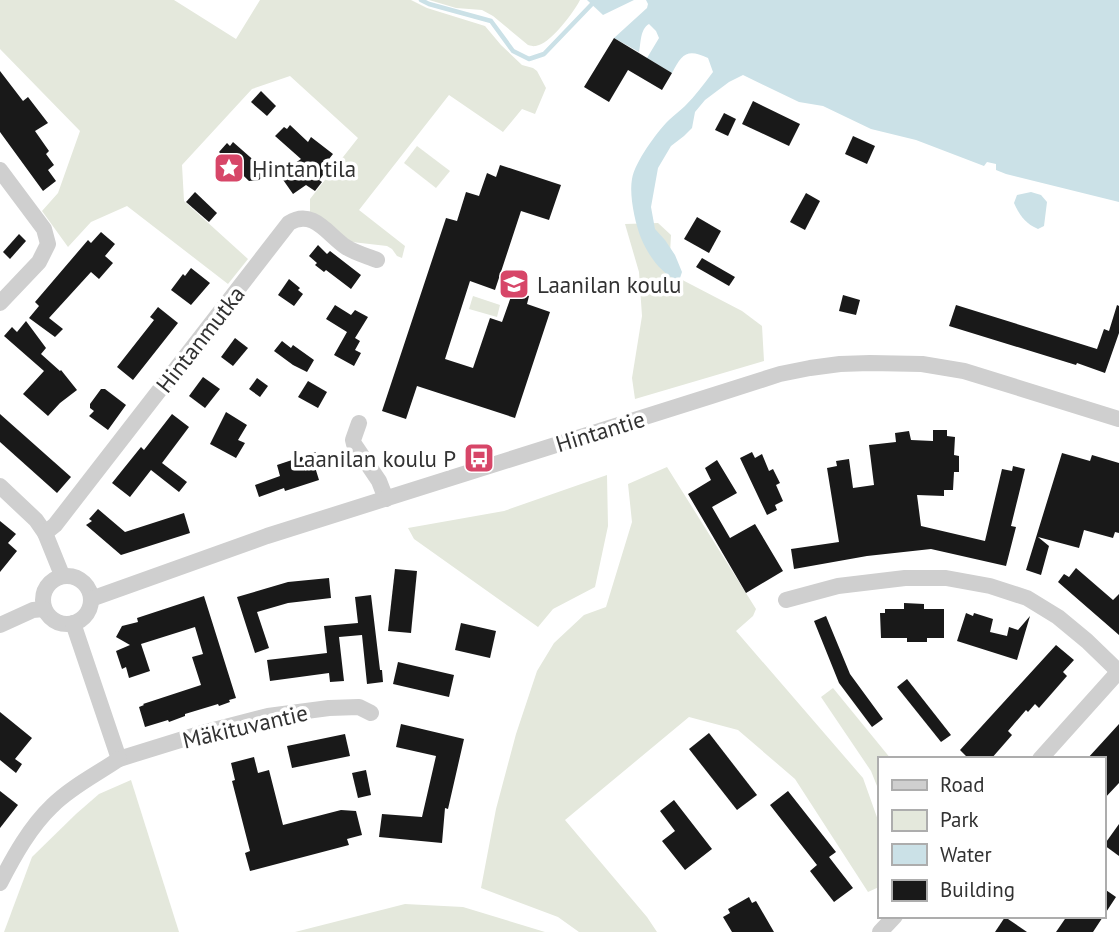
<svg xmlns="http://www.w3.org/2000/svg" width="1119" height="932" font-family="'PT Sans',sans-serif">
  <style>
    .green { fill: #e4e8dc }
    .water { fill: #cbe1e7 }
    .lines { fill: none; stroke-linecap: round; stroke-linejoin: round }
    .stream { stroke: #cbe1e7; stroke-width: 4.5 }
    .building { fill: #191919 }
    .minor { stroke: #cfcfcf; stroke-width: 16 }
    .labels { text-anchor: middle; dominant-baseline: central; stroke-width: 7; stroke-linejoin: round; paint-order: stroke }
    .poi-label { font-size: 23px; fill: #323232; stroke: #fff; text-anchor: start }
    .street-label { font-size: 23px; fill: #323232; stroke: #fff }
  </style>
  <rect width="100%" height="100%" fill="#fff"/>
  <!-- green -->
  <g class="green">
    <polygon points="0,0 174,0 236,39 260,0 411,0 427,8 485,26 501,45 522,65 533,68 537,71 546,88 535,114 522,109 503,132 449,95 359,210 405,246 402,258 397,256 392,249 387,246 352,242 310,212 310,199 358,138 290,76 252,89 182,165 184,201 248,259 228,284 127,206 91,222 68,247 42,211 58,193 80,131 0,49"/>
    <path d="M 429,0 L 580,0 C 574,12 552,41 539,45 C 533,47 533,46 528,45 L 493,16 L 482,10 L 456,8 Z"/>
    <polygon points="417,146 450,171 436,188 404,163"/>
    <polygon points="658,223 671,235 669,273 742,311 762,326 764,361 635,399 632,378 642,316 639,272 625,224"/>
    <polygon points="473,296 500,305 497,317 469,309"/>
    <polygon points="667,467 756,609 753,616 736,631 863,778 879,823 879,887 868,892 795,779 738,730 689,717 565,820 647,917 657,932 579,932 558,917 481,888 496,809 516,734 537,671 554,643 584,615 606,607 632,522 628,484"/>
    <polygon points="607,475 608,526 595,587 553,609 538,627 414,539 408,528 504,511"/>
    <polygon points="833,688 891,759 879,759 879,791 871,771 821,697"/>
    <polygon points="131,780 179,932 4,932 32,857 76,814 99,794"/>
    <polygon points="405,904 463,907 545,932 295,932"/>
  </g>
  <!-- water -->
  <g class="water">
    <polygon points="587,0 634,0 603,15"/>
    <path d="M 646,0 L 1119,0 L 1119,202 L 1006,174 L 996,170 L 996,164 L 987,162 L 984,166 L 916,140 L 871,129 L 823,106 L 799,102 L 743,75 L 729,82 L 705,100 L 695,112 L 692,128 L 684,136 L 671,146 L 658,168 L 651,207 L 655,229 L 665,240 L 675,255 L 682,272 L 679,281 C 661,274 648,255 641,238 C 635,223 629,195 632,179 C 635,162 656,133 669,120 C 674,115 680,111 685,106 C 695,96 704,84 713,72 L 708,58 C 687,48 682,54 672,73 L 647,58 L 659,38 L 656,31 L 649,24 C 640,29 641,43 639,52 L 614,38 L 647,8 L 648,4 Z"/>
    <path d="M 1031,192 L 1041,195 L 1047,202 L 1044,226 L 1038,229 C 1025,223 1020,216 1014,203 L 1017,195 Z"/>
  </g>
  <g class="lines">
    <!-- stream -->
    <polyline class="stream" points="421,0 429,4 491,21 513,51 529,59 544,54 592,4"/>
  </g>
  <!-- building -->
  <g class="building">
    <polygon points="614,38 672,73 662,90 628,70 609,102 584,87"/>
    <polygon points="0,71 23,101 28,97 48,123 35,131 49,151 46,154 54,165 48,170 56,181 43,191 0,132"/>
    <polygon points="261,91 276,106 267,116 251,102"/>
    <polygon points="753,101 800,124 789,146 742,124"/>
    <polygon points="724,113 736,119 728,136 715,130"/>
    <polygon points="290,125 308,142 311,137 333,154 325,164 329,167 319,180 322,182 315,191 306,185 293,194 279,174 301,159 275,136 284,127 287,129"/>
    <polygon points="853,136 875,146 867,164 845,154"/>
    <polygon points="233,142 267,172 259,180 249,181 219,152 227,143 230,146"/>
    <polygon points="500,165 561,185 549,220 521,211 495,290 470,281 445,359 473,368 490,318 502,322 513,291 529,296 527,304 550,312 515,418 417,386 406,419 382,411 446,218 457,221 466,192 479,196 487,173 496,177"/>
    <polygon points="195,192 217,213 209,222 186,202"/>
    <polygon points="806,193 820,201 805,230 790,222"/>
    <polygon points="697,217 721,231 709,253 684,239"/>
    <polygon points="101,232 115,244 105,256 113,263 99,279 91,272 49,318 63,329 55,337 29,318 39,306 35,302 88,240 91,243"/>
    <polygon points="19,234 26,241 10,259 3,252"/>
    <polygon points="318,245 327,254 330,251 361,275 351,289 326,270 324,272 315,265 317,263 309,256"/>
    <polygon points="702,258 735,277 729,286 696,267"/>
    <polygon points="191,268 210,283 191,305 171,290 183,274 185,276"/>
    <polygon points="289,279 300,288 298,290 303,294 294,306 278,295"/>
    <polygon points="843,295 860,300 856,315 839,311"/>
    <polygon points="335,305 351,315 355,310 368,317 355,338 360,341 355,350 361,353 354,366 334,355 347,332 326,319"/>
    <polygon points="956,305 1097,349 1104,329 1109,331 1117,305 1119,306 1119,333 1105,373 1077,363 1076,365 949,326"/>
    <polygon points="158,307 178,323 133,380 117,367 154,320 150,317"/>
    <polygon points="26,321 46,348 41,354 60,371 61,370 77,390 60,403 48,416 23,394 44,371 4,336 12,327 17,332"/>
    <polygon points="235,338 248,348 233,366 221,357"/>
    <polygon points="282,341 291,348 293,345 314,360 307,372 293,365 274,351"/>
    <polygon points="203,377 220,389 205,408 189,396"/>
    <polygon points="257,378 268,386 260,397 249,389"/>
    <polygon points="308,381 327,392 318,408 298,397"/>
    <polygon points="101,389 105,389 126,405 108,430 89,416 94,411 90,408 90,404"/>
    <polygon points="226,412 247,425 238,440 245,443 236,458 210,444"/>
    <polygon points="0,414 71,477 57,493 0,442"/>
    <polygon points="172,414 189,427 162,463 187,482 179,492 151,470 130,497 112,483 141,447 144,450"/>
    <polygon points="933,430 947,430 947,436 955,437 954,455 959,456 959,472 954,472 953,490 944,490 944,496 917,495 921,526 985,541 1002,469 1012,471 1013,466 1025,469 1011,526 1016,527 1006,566 931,549 867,556 794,569 791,549 839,542 827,468 837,466 836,461 849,459 853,488 874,485 869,445 896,442 895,433 909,431 911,440 933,441"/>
    <polygon points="316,452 305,471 315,467 319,480 285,491 284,488 259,497 255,485 280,476 277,465"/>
    <polygon points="752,452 755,458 762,454 769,471 773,469 780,483 776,485 783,501 775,505 777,510 767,515 740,458"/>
    <polygon points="1062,453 1090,461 1092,455 1119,463 1119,533 1115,532 1113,538 1084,530 1079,548 1038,537 1049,546 1041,575 1026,570"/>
    <polygon points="717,460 737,493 712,507 730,538 755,524 783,571 746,593 688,494 711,480 705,468"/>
    <polygon points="98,509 125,532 184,513 190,533 121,555 86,525 92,521 89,519"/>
    <polygon points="0,521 16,534 8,543 17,551 0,572"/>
    <polygon points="1076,568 1113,600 1119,594 1119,635 1058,582 1064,574 1069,577"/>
    <polygon points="395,569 417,571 411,633 388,631"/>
    <polygon points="329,578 331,598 288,603 257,612 269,648 255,653 237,597 288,582"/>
    <polygon points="371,595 380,670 382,670 383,682 367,684 362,635 339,637 344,681 330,682 329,673 270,681 267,660 327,653 324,626 358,623 355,597"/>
    <polygon points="204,596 236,698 229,700 230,702 219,706 218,704 185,714 185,716 169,722 168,720 145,727 139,707 144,705 143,704 201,685 192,657 203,654 195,627 141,644 150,671 129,678 126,667 122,669 116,651 130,645 116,637 122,626 138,622 137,618"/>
    <polygon points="904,603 924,604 924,609 944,609 944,638 927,638 927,642 907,642 907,638 881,638 880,613 885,613 885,609 904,609"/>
    <polygon points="966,613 973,616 974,613 993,619 990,632 1007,636 1009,627 1018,630 1030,616 1017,660 957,641"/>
    <polygon points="826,616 850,674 883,719 872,727 839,683 814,621"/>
    <polygon points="461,623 496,631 490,658 455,650"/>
    <polygon points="1056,645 1074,660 1063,672 1067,676 1039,708 1035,704 1028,712 1026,710 1008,731 1012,735 991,759 969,759 960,750"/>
    <polygon points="398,662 454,675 449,697 393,684"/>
    <polygon points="907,679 951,735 941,742 897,687"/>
    <polygon points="0,712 32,738 15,759 22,764 16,773 0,760"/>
    <polygon points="401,724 464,739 448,809 445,808 442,843 379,837 382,814 422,817 436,756 396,747"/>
    <polygon points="1119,724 1119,783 1103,800 1103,759 1087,759"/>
    <polygon points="709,733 757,795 737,810 689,749"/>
    <polygon points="345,734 350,756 292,768 287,746"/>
    <polygon points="254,757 258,773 269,770 283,825 341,810 356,811 362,835 347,839 349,845 250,871 245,853 250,851 232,781 235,780 231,763"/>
    <polygon points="366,770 371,795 358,798 352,773"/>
    <polygon points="0,791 18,805 0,828"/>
    <polygon points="788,791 836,852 829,857 853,888 834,902 810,871 817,865 770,805"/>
    <polygon points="674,800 712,849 685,870 662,841 675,831 660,811"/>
    <polygon points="1119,824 1119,856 1104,845"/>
    <polygon points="1103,888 1116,897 1093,932 1056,932 1067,916 1103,916"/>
    <polygon points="749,897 752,903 756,901 774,932 732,932 723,917 730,913 728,909"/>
    <polygon points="1005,917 1027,932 995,932"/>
  </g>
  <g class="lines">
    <!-- minor -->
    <g class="minor">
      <polyline points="0,170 44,229 48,244 39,262 0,303"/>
      <polyline points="359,423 353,440 354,444 379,481 386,499"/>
      <polyline points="0,486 36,520 45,533 62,575"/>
      <path d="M 45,533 L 55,525 L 289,223 C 313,208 328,235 346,247 C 355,253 367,256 377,260"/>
      <circle cx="67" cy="600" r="24"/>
      <polyline points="91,599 267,536 711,396 780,374 810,368 840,364 870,363 922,364 964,371 1119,419"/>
      <polyline points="786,600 838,586 905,578 946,578 990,586 1027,598 1058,617 1087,641 1118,671"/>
      <polyline points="73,623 119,759 206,732 268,716 329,708 359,707 371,713"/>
      <polyline points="0,625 33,610 44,609"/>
      <polyline points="1040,759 1119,671"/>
      <path d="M 0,883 C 14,856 30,827 52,806 C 71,787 97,774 119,759"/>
      <polyline points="880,932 895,916"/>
    </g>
  </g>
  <!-- icons -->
  <defs>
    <g id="sight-square" transform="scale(1.575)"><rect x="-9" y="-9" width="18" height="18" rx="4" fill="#d74668" stroke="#fff"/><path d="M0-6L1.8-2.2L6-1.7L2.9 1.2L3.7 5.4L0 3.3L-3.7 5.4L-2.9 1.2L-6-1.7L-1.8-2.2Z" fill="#fff"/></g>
    <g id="school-square" transform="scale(1.575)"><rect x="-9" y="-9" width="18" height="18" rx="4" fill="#d74668" stroke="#fff"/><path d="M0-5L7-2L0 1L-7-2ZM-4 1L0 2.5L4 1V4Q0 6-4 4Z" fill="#fff"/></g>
    <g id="bus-square" transform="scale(1.575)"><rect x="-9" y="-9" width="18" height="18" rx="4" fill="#d74668" stroke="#fff"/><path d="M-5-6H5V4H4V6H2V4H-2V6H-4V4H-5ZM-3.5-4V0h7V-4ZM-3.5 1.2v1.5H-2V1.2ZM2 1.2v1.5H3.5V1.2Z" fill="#fff"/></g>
  </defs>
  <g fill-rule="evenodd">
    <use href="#sight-square" x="229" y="168"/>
    <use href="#school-square" x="514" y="284"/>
    <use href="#bus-square" x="479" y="458"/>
  </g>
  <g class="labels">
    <!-- poi labels -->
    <g class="poi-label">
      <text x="252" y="168">Hintan tila</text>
      <text x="537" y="284">Laanilan koulu</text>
      <text x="456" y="458" text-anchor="end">Laanilan koulu P</text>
    </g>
    <!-- street labels -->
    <g class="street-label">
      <text transform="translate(200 339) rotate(-52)">Hintanmutka</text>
      <text transform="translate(600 431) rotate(-17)">Hintantie</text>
      <text transform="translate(245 726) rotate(-13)">Mäkituvantie</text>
    </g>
  </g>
  <!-- legend -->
  <rect x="878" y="757" width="228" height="161" fill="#ffffff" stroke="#adadad" stroke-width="2"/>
  <rect x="892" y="780" width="35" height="10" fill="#cfcfcf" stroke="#adadad" stroke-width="2"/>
  <text x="940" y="792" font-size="21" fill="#323232">Road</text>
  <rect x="892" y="810" width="35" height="21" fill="#e4e8dc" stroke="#adadad" stroke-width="2"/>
  <text x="940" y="827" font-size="21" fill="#323232">Park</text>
  <rect x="892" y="844" width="35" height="21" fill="#cbe1e7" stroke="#adadad" stroke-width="2"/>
  <text x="940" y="862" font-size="21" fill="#323232">Water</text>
  <rect x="892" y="880" width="35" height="21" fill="#191919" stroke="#adadad" stroke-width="2"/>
  <text x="940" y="897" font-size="21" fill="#323232">Building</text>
</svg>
